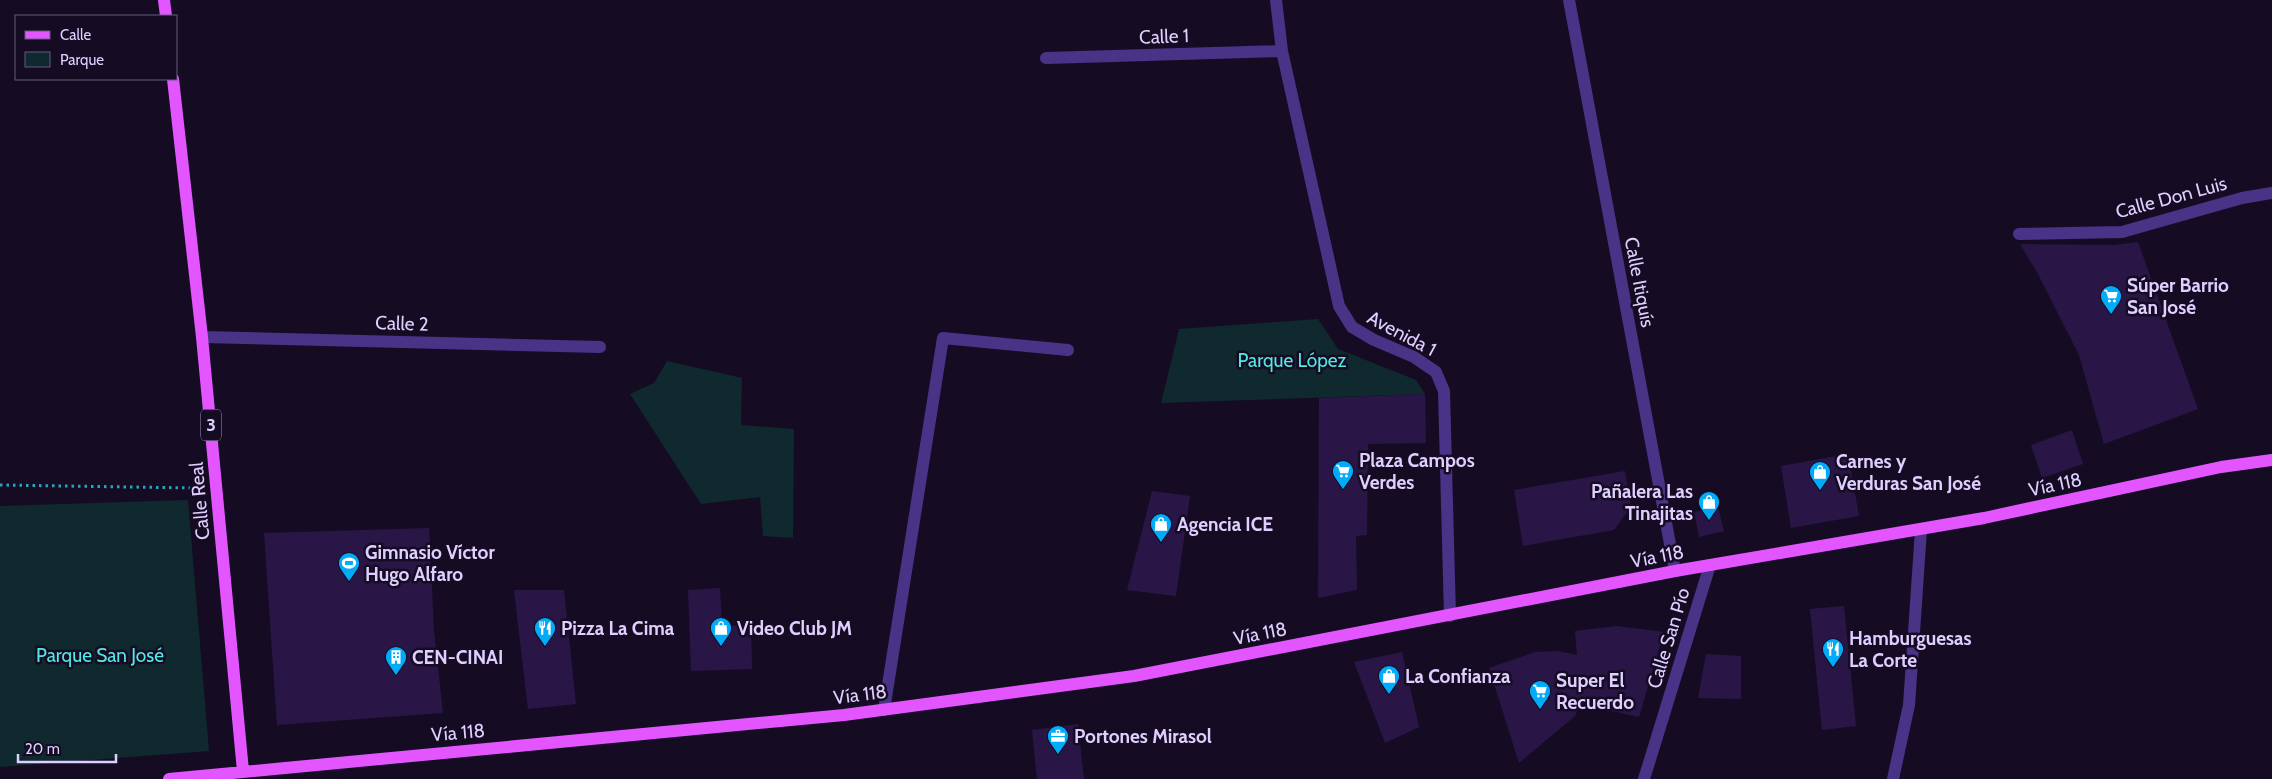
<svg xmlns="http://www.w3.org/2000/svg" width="2272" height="779" font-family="Cabin,sans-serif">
<rect width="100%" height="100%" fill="#150c24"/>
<path fill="#0f292e" d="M 1318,319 L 1338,349 L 1416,380 L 1425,394 L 1161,403 L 1179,329 Z
M 667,361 L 742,378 L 741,425 L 794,429 L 793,538 L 763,536 L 760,497 L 701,504 L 630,394 L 654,383 Z
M 188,500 L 209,751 L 0,767 L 0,506 Z"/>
<path fill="#2a1646" d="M 2138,242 L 2198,409 L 2104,444 L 2079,355 L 2038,274 L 2020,244 L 2114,245 Z
M 1425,394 L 1426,443 L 1368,444 L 1367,535 L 1356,536 L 1357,590 L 1318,598 L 1319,398 Z
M 2072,430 L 2083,464 L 2042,478 L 2031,445 Z
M 1848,454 L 1859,516 L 1791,528 L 1781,466 Z
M 1625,471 L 1631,507 L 1614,530 L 1523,546 L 1514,490 Z
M 1152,491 L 1190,496 L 1176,596 L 1127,590 Z
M 1718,507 L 1724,531 L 1699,537 L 1694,512 Z
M 429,528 L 434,631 L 443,713 L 277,725 L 264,533 Z
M 720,588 L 722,626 L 751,625 L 752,669 L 691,671 L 688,590 Z
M 514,590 L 564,590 L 576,704 L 528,709 Z
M 1844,606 L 1856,726 L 1822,730 L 1810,609 Z
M 1617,626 L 1664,632 L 1639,717 L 1580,704 L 1575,716 L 1519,763 L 1489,668 L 1535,652 L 1557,651 L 1577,655 L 1575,631 Z
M 1402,652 L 1419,727 L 1385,743 L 1354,662 Z
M 1706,654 L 1741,656 L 1741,699 L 1698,698 Z
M 1078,724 L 1084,779 L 1037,779 L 1032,730 Z"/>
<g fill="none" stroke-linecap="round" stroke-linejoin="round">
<path stroke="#24a6be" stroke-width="3" stroke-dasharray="2.5 4" stroke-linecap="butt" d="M 0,485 L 194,488"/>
<path stroke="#483387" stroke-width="12" d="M 1276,0 L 1282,51 L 1339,306 L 1352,327 L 1374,340 L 1414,357 L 1436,372 L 1444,391 L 1450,616
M 1569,0 L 1675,571
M 1046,58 L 1282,51
M 2019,234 L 2122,232 L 2242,198 L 2272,193
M 202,337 L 600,347
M 884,710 L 943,338 L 1068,350
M 1644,779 L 1710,565
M 1893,779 L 1909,705 L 1921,530"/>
<path stroke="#e356ff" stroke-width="12" d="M 164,0 L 166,16
M 173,79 L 202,337 L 243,771
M 169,779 L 844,715 L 1134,676 L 1675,571 L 1984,518 L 2221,467 L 2272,460"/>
</g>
<defs>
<g id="supermarket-pin" transform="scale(1.125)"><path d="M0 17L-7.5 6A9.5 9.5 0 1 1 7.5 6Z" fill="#00acfa" stroke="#150c24"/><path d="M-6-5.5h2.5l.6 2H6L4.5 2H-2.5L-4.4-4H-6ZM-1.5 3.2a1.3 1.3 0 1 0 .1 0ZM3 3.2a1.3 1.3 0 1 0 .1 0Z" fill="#fff"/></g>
<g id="shop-pin" transform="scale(1.125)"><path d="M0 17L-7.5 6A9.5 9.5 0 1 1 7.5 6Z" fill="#00acfa" stroke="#150c24"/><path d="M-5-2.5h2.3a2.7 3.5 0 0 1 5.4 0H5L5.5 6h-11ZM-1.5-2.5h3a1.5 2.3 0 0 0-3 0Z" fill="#fff"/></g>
<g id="stadium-pin" transform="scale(1.125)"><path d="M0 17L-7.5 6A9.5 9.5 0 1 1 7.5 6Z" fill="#00acfa" stroke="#150c24"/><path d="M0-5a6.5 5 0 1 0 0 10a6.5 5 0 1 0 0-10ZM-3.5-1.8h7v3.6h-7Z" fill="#fff"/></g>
<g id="restaurant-pin" transform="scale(1.125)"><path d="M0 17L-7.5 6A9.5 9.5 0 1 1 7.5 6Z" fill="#00acfa" stroke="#150c24"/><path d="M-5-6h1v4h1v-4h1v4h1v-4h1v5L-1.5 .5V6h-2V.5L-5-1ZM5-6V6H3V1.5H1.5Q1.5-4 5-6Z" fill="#fff"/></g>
<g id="building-pin" transform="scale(1.125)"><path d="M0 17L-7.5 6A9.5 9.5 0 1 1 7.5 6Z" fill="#00acfa" stroke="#150c24"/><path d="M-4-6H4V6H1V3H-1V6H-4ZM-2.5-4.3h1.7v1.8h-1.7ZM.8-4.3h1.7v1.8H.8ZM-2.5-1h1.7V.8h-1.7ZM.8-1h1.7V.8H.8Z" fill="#fff"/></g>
<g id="office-pin" transform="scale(1.125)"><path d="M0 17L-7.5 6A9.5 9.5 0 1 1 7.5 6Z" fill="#00acfa" stroke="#150c24"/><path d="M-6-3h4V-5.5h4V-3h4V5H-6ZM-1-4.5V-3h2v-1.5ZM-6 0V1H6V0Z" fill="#fff"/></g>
</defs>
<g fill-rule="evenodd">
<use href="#supermarket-pin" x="2111" y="296"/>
<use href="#supermarket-pin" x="1343" y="471"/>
<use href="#shop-pin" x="1820" y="472"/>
<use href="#shop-pin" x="1709" y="502"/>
<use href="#shop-pin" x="1161" y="524"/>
<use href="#stadium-pin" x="349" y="563"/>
<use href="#restaurant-pin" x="545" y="628"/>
<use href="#shop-pin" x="721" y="628"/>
<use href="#restaurant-pin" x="1833" y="649"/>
<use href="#building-pin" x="396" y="657"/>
<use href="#shop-pin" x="1389" y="676"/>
<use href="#supermarket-pin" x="1540" y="691"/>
<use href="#office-pin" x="1058" y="736"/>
</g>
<g text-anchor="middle" stroke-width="5" stroke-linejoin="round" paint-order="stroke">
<rect fill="#150c24" stroke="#a294bd" stroke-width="1" x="201" y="409.5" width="20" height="31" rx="4"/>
<g font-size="18" font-weight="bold" fill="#decfff">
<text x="211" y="431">3</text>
</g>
<g font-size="19" fill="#decfff" stroke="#150c24">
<text transform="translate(1164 36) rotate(-2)" y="7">Calle 1</text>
<text transform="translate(2171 197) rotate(-15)" y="7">Calle Don Luis</text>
<text transform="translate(1640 282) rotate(79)" y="7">Calle Itiquís</text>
<text transform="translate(402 323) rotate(2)" y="7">Calle 2</text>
<text transform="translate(1402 333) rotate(28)" y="7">Avenida 1</text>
<text transform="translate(2055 484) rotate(-12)" y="7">Vía 118</text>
<text transform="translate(199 501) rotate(-95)" y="7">Calle Real</text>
<text transform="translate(1657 556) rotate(-11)" y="7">Vía 118</text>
<text transform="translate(1260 633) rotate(-11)" y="7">Vía 118</text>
<text transform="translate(1668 638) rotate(-73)" y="7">Calle San Pío</text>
<text transform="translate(860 694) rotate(-7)" y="7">Vía 118</text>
<text transform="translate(458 732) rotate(-5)" y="7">Vía 118</text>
</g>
<g font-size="19" font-weight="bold" fill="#decfff" stroke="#150c24" text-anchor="start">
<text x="2127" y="292">Súper Barrio<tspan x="2127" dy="22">San José</tspan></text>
<text x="1359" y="467">Plaza Campos<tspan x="1359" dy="22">Verdes</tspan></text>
<text x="1836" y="468">Carnes y<tspan x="1836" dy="22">Verduras San José</tspan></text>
<text x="1693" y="498" text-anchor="end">Pañalera Las<tspan x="1693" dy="22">Tinajitas</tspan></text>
<text x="1177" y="531">Agencia ICE</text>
<text x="365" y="559">Gimnasio Víctor<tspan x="365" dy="22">Hugo Alfaro</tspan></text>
<text x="561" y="635">Pizza La Cima</text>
<text x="737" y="635">Video Club JM</text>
<text x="1849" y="645">Hamburguesas<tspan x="1849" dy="22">La Corte</tspan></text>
<text x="412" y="664">CEN-CINAI</text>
<text x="1405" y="683">La Confianza</text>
<text x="1556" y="687">Super El<tspan x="1556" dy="22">Recuerdo</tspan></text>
<text x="1074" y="743">Portones Mirasol</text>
</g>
<g font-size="19" fill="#51e9e3" stroke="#150c24">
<text x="1292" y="367">Parque López</text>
<text x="100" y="662">Parque San José</text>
</g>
</g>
<rect x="15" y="15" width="162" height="65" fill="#150c24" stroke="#655a7c"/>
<rect x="25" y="31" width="25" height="8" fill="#e356ff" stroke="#655a7c"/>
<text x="60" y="40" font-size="15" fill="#decfff">Calle</text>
<rect x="25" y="52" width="25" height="15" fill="#0f292e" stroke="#655a7c"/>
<text x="60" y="65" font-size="15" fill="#decfff">Parque</text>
<path d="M18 754v8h98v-8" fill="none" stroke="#decfff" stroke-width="2.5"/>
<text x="25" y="754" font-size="15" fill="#decfff" stroke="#150c24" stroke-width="4" paint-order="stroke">20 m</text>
</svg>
